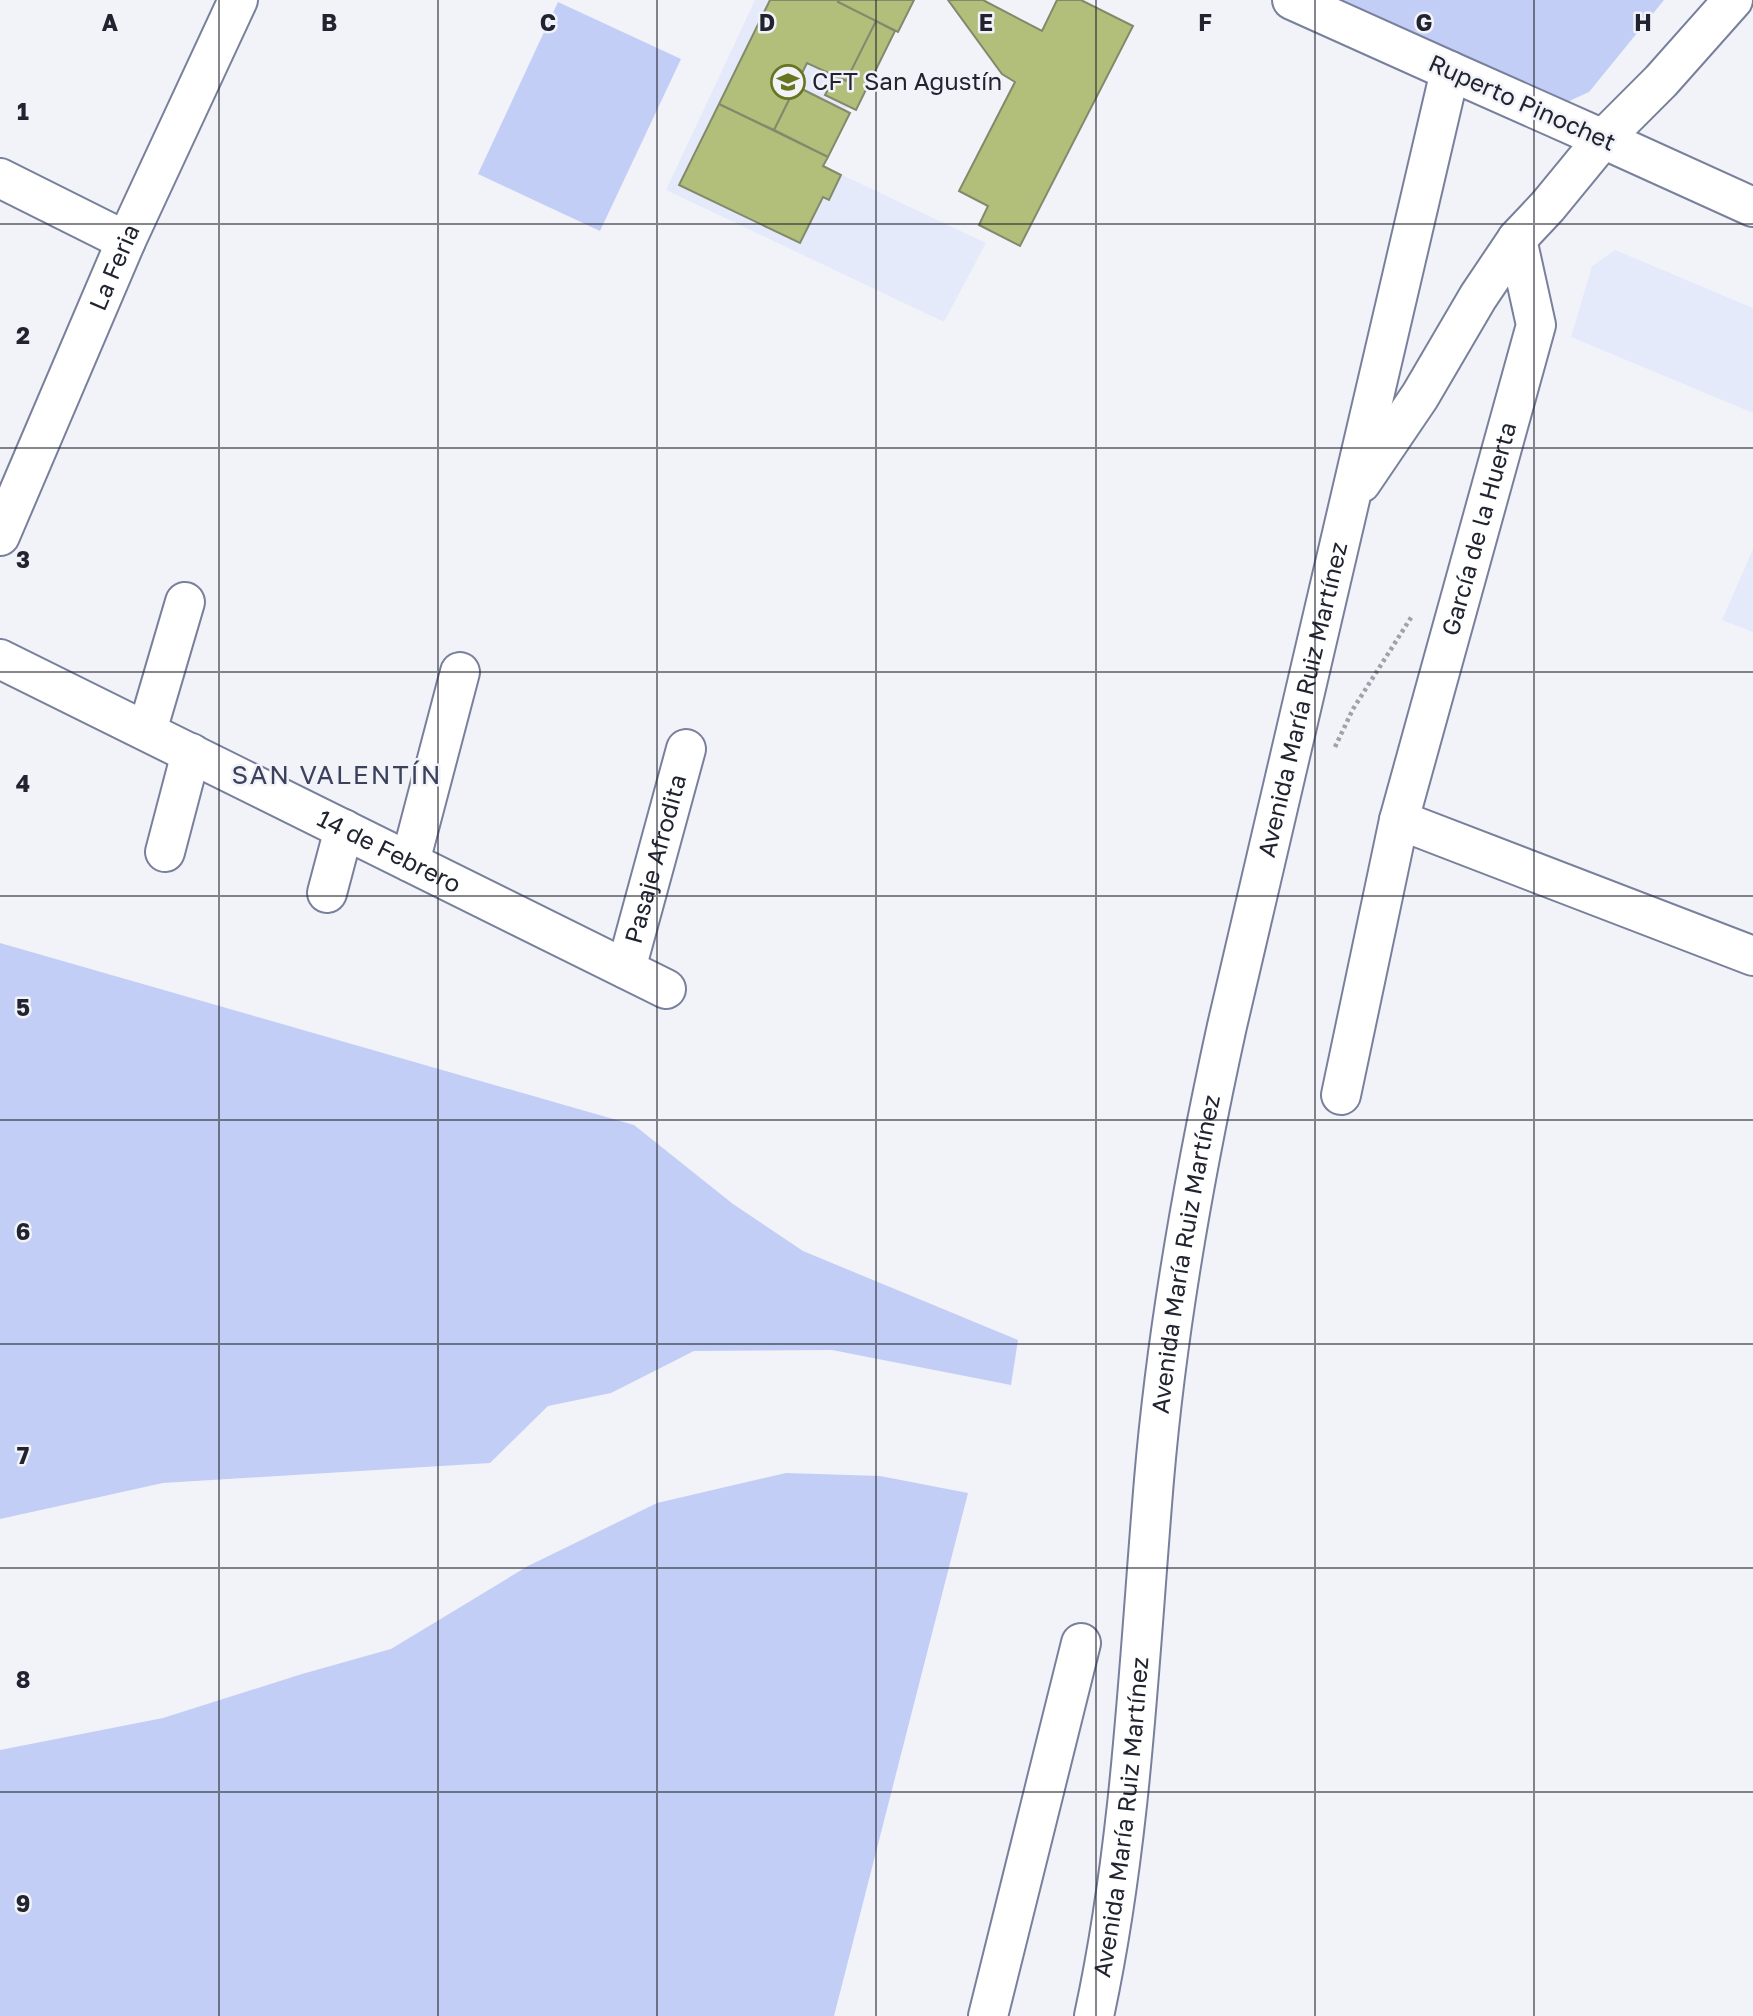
<svg xmlns="http://www.w3.org/2000/svg" width="1753" height="2016" font-family="'Golos Text',sans-serif">
<rect width="100%" height="100%" fill="#f1f3f9"/>
<path fill="#e5eafa" d="M 755,0 L 901,0 L 819,164 L 986,243 L 944,322 L 666,190 Z
M 1615,250 L 1753,308 L 1753,413 L 1571,337 L 1592,266 Z
M 1753,549 L 1753,632 L 1722,620 Z"/>
<path fill="#c3cef7" d="M 1342,0 L 1664,0 L 1589,92 L 1554,108 L 1335,15 Z
M 558,2 L 681,59 L 600,231 L 478,174 Z
M 0,943 L 634,1125 L 733,1204 L 803,1251 L 1018,1340 L 1011,1385 L 832,1350 L 694,1351 L 611,1393 L 548,1406 L 490,1463 L 163,1483 L 0,1519 Z
M 786,1473 L 880,1476 L 968,1493 L 834,2016 L 0,2016 L 0,1750 L 163,1718 L 302,1674 L 391,1649 L 528,1566 L 657,1503 Z"/>
<path fill="#b1bf7b" stroke="#83896b" stroke-width="2" d="M 770,0 L 839,0 L 838,2 L 876,21 L 846,81 L 807,63 L 774,130 L 719,104 Z
M 839,0 L 914,0 L 898,32 L 838,2 Z
M 948,0 L 983,0 L 1042,31 L 1057,0 L 1081,0 L 1133,26 L 1020,246 L 979,225 L 988,206 L 959,191 L 1015,82 L 1002,74 Z
M 876,21 L 895,31 L 856,110 L 825,95 L 835,76 L 846,81 Z
M 796,86 L 850,113 L 828,157 L 774,130 Z
M 719,104 L 828,157 L 823,166 L 841,175 L 829,200 L 823,197 L 800,243 L 679,185 Z"/>
<g fill="none" stroke-linecap="round" stroke-linejoin="round">
<g stroke="#78809c" stroke-width="42">
<g id="street">
<path d="M 1603,139 L 1753,207"/>
<path d="M 0,178 L 126,241"/>
<path id="s1" d="M 0,536 L 126,241 L 238,0"/>
<path id="s2" d="M 0,659 L 666,989"/>
<path d="M 147,731 L 185,602"/>
<path d="M 1399,820 L 1753,956"/>
<path d="M 165,852 L 191,753"/>
<path d="M 410,862 L 460,672"/>
<path d="M 327,893 L 344,829"/>
<path id="s3" d="M 626,969 L 686,749"/>
<path id="s4" d="M 1341,1095 L 1399,820 L 1536,325 L 1517,239"/>
<path d="M 988,2016 L 1081,1643"/>
</g>
</g>
<g stroke="#78809c" stroke-width="42">
<path id="secondary" d="M 1292,0 L 1450,71"/>
</g>
<g stroke="#78809c" stroke-width="42">
<g id="primary">
<path d="M 1361,483 L 1420,396 L 1478,297 L 1517,239 L 1548,206 L 1603,139 L 1661,81 L 1733,0"/>
<path id="s5" d="M 1094,2016 C 1132,1840 1139,1659 1154,1480 C 1167,1327 1194,1176 1227,1026 L 1450,71 L 1603,139"/>
</g>
</g>
<path stroke="#a0a2ab" stroke-width="4.5" stroke-dasharray="3.5 3.5" stroke-linecap="butt" d="M 1335,747 L 1353,709 L 1412,616"/>
<use href="#street" stroke="#fff" stroke-width="38"/>
<use href="#secondary" stroke="#fff" stroke-width="38"/>
<use href="#primary" stroke="#fff" stroke-width="38"/>
</g>
<path fill="none" stroke="#212430" stroke-width="2" stroke-opacity="0.55" d="M 219,0 L 219,2016M 438,0 L 438,2016M 657,0 L 657,2016M 876,0 L 876,2016M 1096,0 L 1096,2016M 1315,0 L 1315,2016M 1534,0 L 1534,2016M 0,224 L 1753,224M 0,448 L 1753,448M 0,672 L 1753,672M 0,896 L 1753,896M 0,1120 L 1753,1120M 0,1344 L 1753,1344M 0,1568 L 1753,1568M 0,1792 L 1753,1792"/>
<defs>
<g id="university-ring" transform="scale(1.75)"><circle r="9.5" fill="#f1f3f9" stroke="#687420" stroke-width="1.5"/><path d="M0-5L7-2L0 1L-7-2ZM-4 1L0 2.5L4 1V4Q0 6-4 4Z" fill="#687420"/></g>
</defs>
<g fill-rule="evenodd">
<use href="#university-ring" x="788" y="82"/>
</g>
<g text-anchor="middle" stroke-width="5" stroke-linejoin="round" paint-order="stroke">
<g font-size="24" fill="#212430" stroke="#f1f3f9" text-anchor="start">
<text x="812" y="90">CFT San Agustín</text>
</g>
<g font-size="24" fill="#212430" stroke="#f1f3f9">
<text transform="translate(1522 103) rotate(24)" y="8">Ruperto Pinochet</text>
<text dy="8" stroke="none"><textPath href="#s1" startOffset="292">La Feria</textPath></text>
<text dy="8" stroke="none"><textPath href="#s4" startOffset="583">García de la Huerta</textPath></text>
<text dy="8" stroke="none"><textPath href="#s5" startOffset="1335">Avenida María Ruiz Martínez</textPath></text>
<text dy="8" stroke="none"><textPath href="#s2" startOffset="434">14 de Febrero</textPath></text>
<text dy="8" stroke="none"><textPath href="#s3" startOffset="114">Pasaje Afrodita</textPath></text>
<text dy="8" stroke="none"><textPath href="#s5" startOffset="768">Avenida María Ruiz Martínez</textPath></text>
<text dy="8" stroke="none"><textPath href="#s5" startOffset="201">Avenida María Ruiz Martínez</textPath></text>
</g>
<g font-size="26" letter-spacing="2" fill="#3b415b" stroke="#f1f3f9">
<text x="337" y="784">SAN VALENTÍN</text>
</g>
</g>
<g font-size="23" text-anchor="middle" font-weight="bold" fill="#212430" stroke="#f1f3f9" stroke-width="5" stroke-linejoin="round" paint-order="stroke">
<text x="110" y="31">A</text>
<text x="329" y="31">B</text>
<text x="548" y="31">C</text>
<text x="767" y="31">D</text>
<text x="986" y="31">E</text>
<text x="1205" y="31">F</text>
<text x="1424" y="31">G</text>
<text x="1643" y="31">H</text>
<text x="23" y="120">1</text>
<text x="23" y="344">2</text>
<text x="23" y="568">3</text>
<text x="23" y="792">4</text>
<text x="23" y="1016">5</text>
<text x="23" y="1240">6</text>
<text x="23" y="1464">7</text>
<text x="23" y="1688">8</text>
<text x="23" y="1912">9</text>
</g>
</svg>
